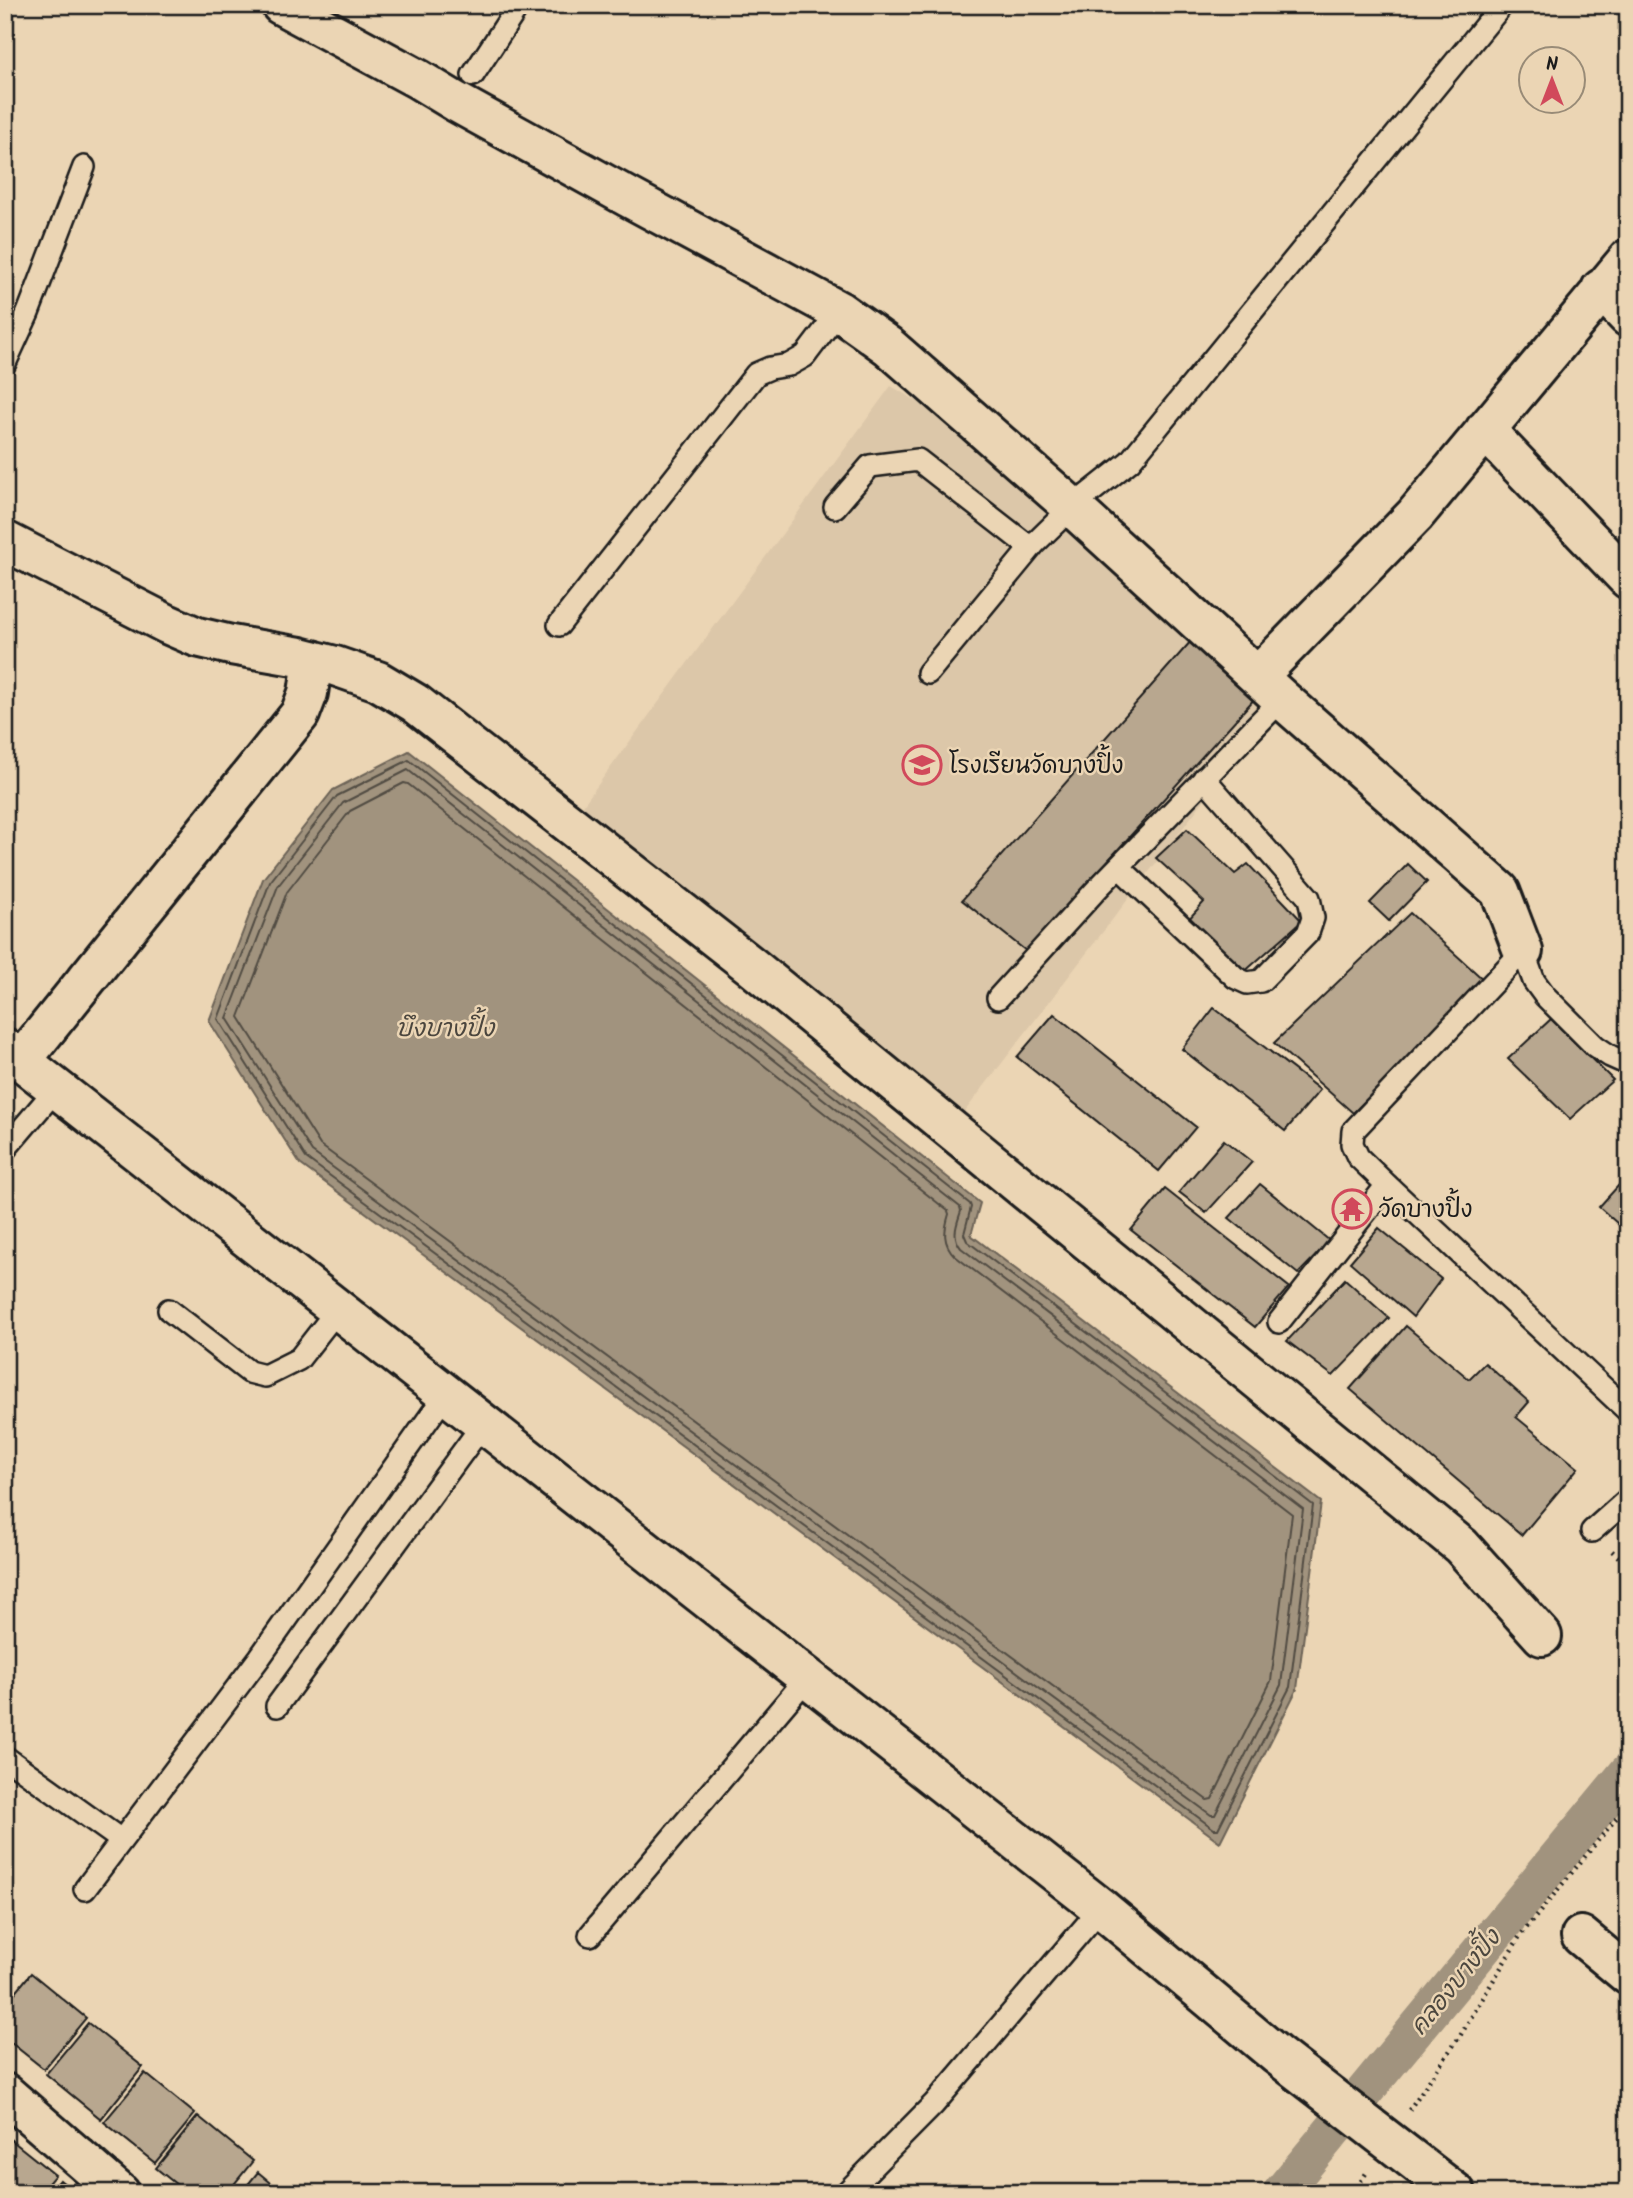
<svg xmlns="http://www.w3.org/2000/svg" width="1633" height="2198" font-family="Kalam,'Playpen Sans Thai',sans-serif">
<rect width="100%" height="100%" fill="#ebd5b4"/>
<filter id="ink" filterUnits="userSpaceOnUse"><feTurbulence type="fractalNoise" baseFrequency=".0143" numOctaves="2"/><feDisplacementMap in="SourceGraphic" scale="14" xChannelSelector="R" yChannelSelector="G"/><feConvolveMatrix kernelMatrix="1 2 1 2 8 2 1 2 1" color-interpolation-filters="sRGB"/></filter>
<g filter="url(#ink)">
<path fill="#dcc7a9" d="M 891,386 L 1019,461 L 1282,699 L 962,1115 L 564,831 Z"/>
<path fill="#a1937e" stroke="#6c6357" stroke-width="2" d="M 409,751 L 980,1203 L 971,1235 L 1321,1502 L 1297,1689 L 1220,1842 L 300,1164 L 209,1021 L 263,879 L 333,790 Z"/>
<g fill="none" stroke-linecap="round" stroke-linejoin="round">
<path stroke="#514c43" stroke-width="2" d="M 409,760 L 970,1204 L 971,1207 L 964,1234 L 967,1241 L 1313,1505 L 1290,1687 L 1218,1829 L 1214,1829 L 306,1158 L 218,1019 L 270,882 L 337,796 Z
M 408,770 L 960,1207 L 961,1211 C 957,1224 951,1236 961,1248 L 1303,1509 L 1281,1685 L 1215,1815 L 1211,1815 L 312,1152 L 227,1018 L 278,886 L 343,803 Z
M 404,783 L 408,784 L 948,1211 L 949,1214 C 944,1231 942,1243 955,1256 L 1292,1514 L 1271,1681 L 1212,1799 L 1207,1800 L 320,1145 L 239,1017 L 287,892 L 350,811 Z"/>
<path stroke="#a1937e" stroke-width="38" d="M 1281,2193 L 1628,1772"/>
</g>
<path fill="#b8a78f" stroke="#1c1c1c" stroke-width="2" d="M 1192,640 L 1257,696 L 1026,951 L 962,900 Z
M 1187,829 L 1235,874 L 1248,864 L 1302,921 L 1242,974 L 1187,921 L 1204,902 L 1156,858 Z
M 1408,864 L 1427,882 L 1389,921 L 1370,903 Z
M 1410,913 L 1485,981 L 1353,1113 L 1274,1043 Z
M 1214,1008 L 1320,1090 L 1285,1131 L 1182,1049 Z
M 1054,1014 L 1196,1127 L 1159,1171 L 1017,1057 Z
M 1551,1019 L 1613,1080 L 1570,1119 L 1508,1059 Z
M 1224,1140 L 1252,1162 L 1206,1213 L 1179,1192 Z
M 1628,1175 L 1628,1233 L 1599,1207 Z
M 1260,1184 L 1330,1241 L 1298,1274 L 1229,1218 Z
M 1165,1189 L 1289,1287 L 1255,1327 L 1131,1230 Z
M 1379,1228 L 1441,1279 L 1413,1317 L 1350,1262 Z
M 1345,1279 L 1389,1318 L 1333,1376 L 1287,1341 Z
M 1406,1326 L 1469,1379 L 1485,1363 L 1529,1402 L 1516,1417 L 1578,1468 L 1522,1535 L 1350,1389 Z
M 31,1973 L 86,2018 L 44,2069 L 5,2038 L 5,2005 Z
M 88,2023 L 143,2067 L 101,2119 L 46,2074 Z
M 145,2073 L 195,2114 L 155,2163 L 104,2122 Z
M 198,2116 L 253,2161 L 227,2193 L 187,2193 L 156,2168 Z
M 5,2135 L 55,2175 L 40,2193 L 5,2193 Z
M 258,2172 L 283,2193 L 241,2193 Z
M 60,2180 L 76,2193 L 49,2193 Z"/>
<g fill="none" stroke-linecap="round" stroke-linejoin="round">
<g stroke="#1c1c1c" stroke-width="26">
<path id="lane" d="M 473,75 L 519,5
M 5,363 L 28,313 L 84,167
M 835,507 L 870,466 L 918,460 L 1023,542 L 1034,544 L 1072,507 L 1130,461 L 1502,5
M 559,625 L 756,374 L 770,368 L 789,365 L 805,356 L 839,311
M 928,673 L 1034,544
M 1119,867 L 1236,978 L 1247,983 L 1261,981 L 1308,933 L 1313,918 L 1309,898 L 1204,778
M 1523,951 L 1353,1131 L 1352,1144 L 1358,1157 L 1387,1185 L 1628,1411
M 1523,951 L 1534,981 L 1545,996 L 1595,1046 L 1610,1056 L 1628,1064
M 998,998 L 1097,889 L 1282,699
M 5,1149 L 57,1088
M 169,1310 L 249,1372 L 265,1376 L 299,1359 L 338,1309
M 1279,1322 L 1387,1185
M 1592,1531 L 1628,1499
M 277,1706 L 484,1423
M 5,1757 L 121,1840
M 85,1889 L 260,1657 L 446,1394
M 590,1935 L 807,1678
M 846,2193 L 934,2104 L 1101,1908"/>
</g>
<g stroke="#1c1c1c" stroke-width="44">
<path id="street" d="M 281,5 L 418,79 L 456,102 L 628,197 L 839,311 L 888,346 L 1072,507 L 1282,699 L 1500,891 L 1523,951
M 1601,289 L 1628,317
M 1485,430 L 1628,579
M 5,541 L 167,624 L 197,637 L 231,645 L 300,657 L 335,666 L 378,681 L 415,703 L 750,965 L 1461,1546 L 1542,1636
M 1258,676 L 1415,515 L 1628,259
M 5,1048 L 1101,1908 L 1277,2055 L 1456,2193
M 21,1061 L 300,714 L 308,693 L 313,660
M 1581,1936 L 1628,1975
M 5,2093 L 120,2193"/>
</g>
<path stroke="#1c1c1c" stroke-width="4.5" stroke-dasharray="2 5" stroke-linecap="butt" d="M 1612,1551 L 1628,1566
M 1409,2110 L 1460,2036 L 1520,1936 L 1628,1804
M 1353,2193 L 1367,2172"/>
<use href="#lane" stroke="#ebd5b4" stroke-width="21"/>
<use href="#street" stroke="#ebd5b4" stroke-width="38"/>
</g>
</g>
<defs>
<g id="school-ring" transform="scale(2.0125)"><circle r="9.5" fill="#ebd5b4" stroke="#d1495b" stroke-width="1.5"/><path d="M0-5L7-2L0 1L-7-2ZM-4 1L0 2.5L4 1V4Q0 6-4 4Z" fill="#d1495b"/></g>
<g id="temple-ring" transform="scale(2.0125)"><circle r="9.5" fill="#ebd5b4" stroke="#d1495b" stroke-width="1.5"/><path d="M0-6L5-2H3V0L6.5 2.5H4V6H1.5V3h-3V6H-4V2.5H-6.5L-3 0V-2H-5Z" fill="#d1495b"/></g>
</defs>
<g fill-rule="evenodd">
<use href="#school-ring" x="922" y="765"/>
<use href="#temple-ring" x="1352" y="1209"/>
</g>
<g text-anchor="middle" stroke-width="5" stroke-linejoin="round" paint-order="stroke">
<g font-size="23" fill="#1c1c1c" stroke="#ebd5b4" text-anchor="start">
<text x="949" y="773">โรงเรียนวัดบางปิ้ง</text>
<text x="1379" y="1217">วัดบางปิ้ง</text>
</g>
<g font-size="24" font-style="italic" fill="#4b463e" stroke="#ebd5b4">
<text x="445" y="1036">บึงบางปิ้ง</text>
<text transform="translate(1455 1982) rotate(-51)" y="8">คลองบางปิ้ง</text>
</g>
</g>
<rect width="1633" height="2198" fill="none" stroke="#ebd5b4" stroke-width="28"/>
<rect x="14" y="14" width="1605" height="2170" fill="none" stroke="#1c1c1c" stroke-width="2.5" filter="url(#ink)"/>
<g transform="translate(1552 80)"><circle r="33" fill="#ebd5b4" stroke="#988b77" stroke-width="2"/>
<path d="M0-5L12 26L0 18L-12 26Z" fill="#d1495b"/>
<text y="-10" font-size="19" font-weight="bold" text-anchor="middle" fill="#1c1c1c">N</text>
</g>
</svg>
